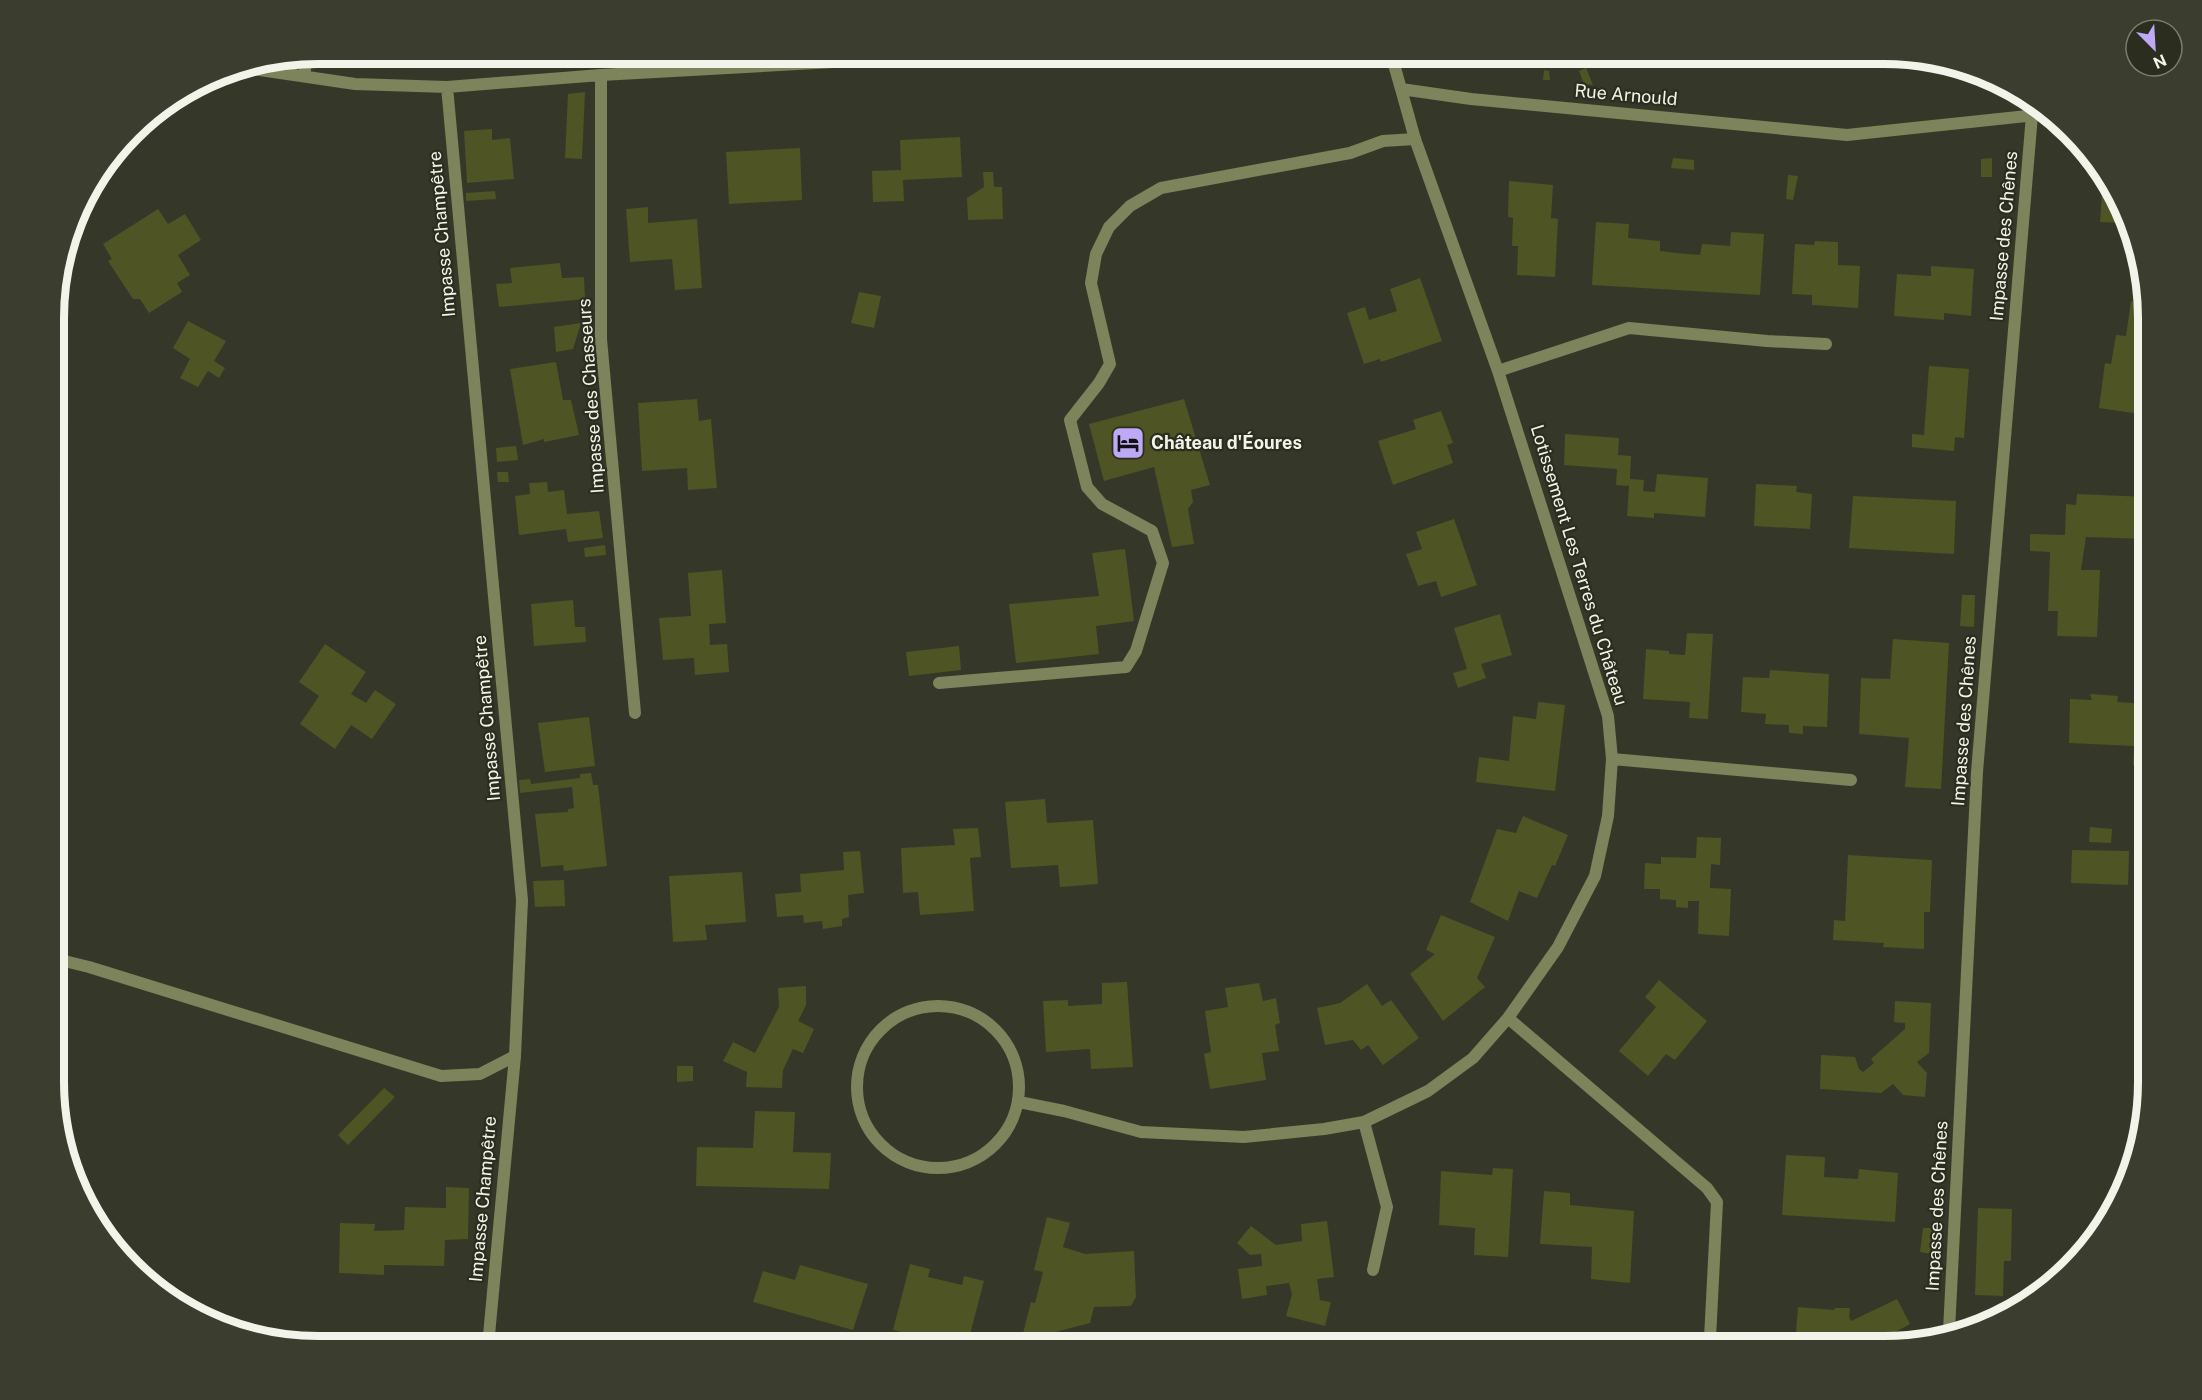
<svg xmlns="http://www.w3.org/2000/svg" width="2202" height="1400" font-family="'Public Sans',sans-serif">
<rect width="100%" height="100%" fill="#353828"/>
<path fill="#4e5424" d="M 528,54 L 546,54 L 546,57 L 528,57 Z
M 1586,68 L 1593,85 L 1584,84 L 1579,71 Z
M 1544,70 L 1549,71 L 1550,80 L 1543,80 Z
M 585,92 L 582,159 L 565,158 L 568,94 Z
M 492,129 L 492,140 L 510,138 L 514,179 L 467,183 L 464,131 Z
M 960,137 L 962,177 L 903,180 L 904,201 L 873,202 L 872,171 L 901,170 L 900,140 Z
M 800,148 L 802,200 L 729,204 L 726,152 Z
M 1673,158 L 1694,160 L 1694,170 L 1671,168 Z
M 1992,158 L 1992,177 L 1981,177 L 1981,159 Z
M 983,172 L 993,172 L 994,187 L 1002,187 L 1003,219 L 968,220 L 967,198 L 984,187 Z
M 1788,175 L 1798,176 L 1793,200 L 1786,199 Z
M 2103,179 L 2113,187 L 2124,223 L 2100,222 Z
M 1509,181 L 1553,185 L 1551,218 L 1558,219 L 1555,277 L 1517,275 L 1518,246 L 1512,246 L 1513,218 L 1508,217 Z
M 495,191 L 496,199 L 466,201 L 466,193 Z
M 648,207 L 648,223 L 697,219 L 702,288 L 675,290 L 672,259 L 630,262 L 626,209 Z
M 158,209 L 168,224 L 185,214 L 201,240 L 178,255 L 190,275 L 177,283 L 182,292 L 149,313 L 140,299 L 133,299 L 108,261 L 112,259 L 103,244 Z
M 1596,222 L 1629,224 L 1628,238 L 1660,241 L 1660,251 L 1676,253 L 1700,255 L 1702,244 L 1730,246 L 1731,232 L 1764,234 L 1760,295 L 1592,285 Z
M 1815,241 L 1838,242 L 1838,265 L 1860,266 L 1858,308 L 1812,305 L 1812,295 L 1792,294 L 1795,244 L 1814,245 Z
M 560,263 L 562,278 L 584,277 L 585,299 L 499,307 L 496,284 L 512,283 L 510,268 Z
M 1931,266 L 1974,269 L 1971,316 L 1944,313 L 1944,320 L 1894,316 L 1897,274 L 1931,276 Z
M 2140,276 L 2147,302 L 2147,415 L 2099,408 L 2105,363 L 2111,364 L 2116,335 L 2126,336 L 2131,301 L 2138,302 Z
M 1420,278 L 1442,341 L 1381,362 L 1380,359 L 1364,364 L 1347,313 L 1365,307 L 1369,320 L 1397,311 L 1390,289 Z
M 859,292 L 881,296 L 874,328 L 851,323 Z
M 188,321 L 226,341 L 214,361 L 225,368 L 219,378 L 208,371 L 198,387 L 180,378 L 190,359 L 173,348 Z
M 581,323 L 573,349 L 556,352 L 554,327 Z
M 556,362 L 563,400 L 571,400 L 579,435 L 544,442 L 544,439 L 523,445 L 510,369 Z
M 1929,366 L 1969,369 L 1964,438 L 1955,437 L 1954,451 L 1912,447 L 1912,434 L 1924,435 Z
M 697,399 L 699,421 L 711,419 L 717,488 L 688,490 L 687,468 L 642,471 L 638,403 Z
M 1184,399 L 1210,485 L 1191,490 L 1193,502 L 1188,509 L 1194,544 L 1172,547 L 1154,467 L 1104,481 L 1089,424 Z
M 1441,411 L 1453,443 L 1447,445 L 1453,463 L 1393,485 L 1378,441 L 1416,429 L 1413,420 Z
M 1565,434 L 1619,438 L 1618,455 L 1631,456 L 1630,479 L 1644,480 L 1643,491 L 1655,492 L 1657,474 L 1708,478 L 1705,517 L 1654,513 L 1654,518 L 1627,516 L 1629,486 L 1616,485 L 1617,469 L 1564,465 Z
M 516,446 L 518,460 L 497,462 L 496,448 Z
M 497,472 L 508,472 L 509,482 L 498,482 Z
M 547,482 L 548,492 L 564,490 L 567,514 L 599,511 L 603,538 L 568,542 L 566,529 L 519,535 L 515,496 L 530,494 L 529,483 Z
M 1756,484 L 1797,486 L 1796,492 L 1812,494 L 1810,529 L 1754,526 Z
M 2077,494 L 2147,497 L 2147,539 L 2086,537 L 2081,570 L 2100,570 L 2097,637 L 2057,636 L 2058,611 L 2048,611 L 2050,552 L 2030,551 L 2030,534 L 2065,535 L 2066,504 L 2076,505 Z
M 1853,496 L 1956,501 L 1954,554 L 1849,548 Z
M 1454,519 L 1477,585 L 1441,597 L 1436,581 L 1418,586 L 1406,554 L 1422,549 L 1416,532 Z
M 605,545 L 606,555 L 585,557 L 584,548 Z
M 1125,549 L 1134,621 L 1096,626 L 1099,654 L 1016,663 L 1009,604 L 1099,596 L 1092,553 Z
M 722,570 L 726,623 L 709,624 L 710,645 L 727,644 L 729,672 L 695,675 L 694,658 L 663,660 L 659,618 L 691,616 L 688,573 Z
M 1962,595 L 1975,595 L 1974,627 L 1960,626 Z
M 573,600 L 575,627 L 585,627 L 586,642 L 534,646 L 531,604 Z
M 1500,614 L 1512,655 L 1481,664 L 1486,678 L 1458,688 L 1453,673 L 1467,669 L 1454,628 Z
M 1687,633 L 1713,634 L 1708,719 L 1689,718 L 1690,702 L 1643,699 L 1646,649 L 1669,651 L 1669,654 L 1685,655 Z
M 1893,639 L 1949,643 L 1941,789 L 1905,787 L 1909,738 L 1859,734 L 1861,678 L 1890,679 Z
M 325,644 L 366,672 L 351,694 L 366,703 L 375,690 L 396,704 L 372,739 L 351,725 L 335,749 L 300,724 L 319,696 L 299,682 Z
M 959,646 L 961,670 L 909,676 L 906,652 Z
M 1770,670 L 1829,674 L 1827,727 L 1803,726 L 1803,734 L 1789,733 L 1789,725 L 1765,724 L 1766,714 L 1741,712 L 1743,677 L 1769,678 Z
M 2090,694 L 2118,696 L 2117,702 L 2147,704 L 2147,767 L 2133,765 L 2134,746 L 2069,743 L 2070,699 L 2092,700 Z
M 1538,702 L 1565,705 L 1555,791 L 1476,782 L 1479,757 L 1509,761 L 1513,716 L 1536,719 Z
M 589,717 L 595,766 L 545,772 L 538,723 Z
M 591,773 L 593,785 L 598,785 L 607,866 L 564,871 L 563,865 L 541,867 L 535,814 L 568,812 L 568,809 L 574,808 L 572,787 L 520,793 L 519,780 L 530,779 L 531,784 L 580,778 L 580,774 Z
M 1045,799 L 1047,823 L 1093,820 L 1098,884 L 1060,887 L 1058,865 L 1011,868 L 1005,802 Z
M 1523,816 L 1568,835 L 1555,866 L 1552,865 L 1537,898 L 1519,891 L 1508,921 L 1470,902 L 1497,829 L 1516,833 Z
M 2090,827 L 2112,829 L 2111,843 L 2089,842 Z
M 978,828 L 981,857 L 970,858 L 974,911 L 920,915 L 918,892 L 903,893 L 901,848 L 955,845 L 953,829 Z
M 1697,837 L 1721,838 L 1720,865 L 1711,864 L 1710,888 L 1731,889 L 1729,936 L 1698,934 L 1699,901 L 1688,901 L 1688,908 L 1676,907 L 1676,900 L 1660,899 L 1660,889 L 1644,889 L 1645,863 L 1661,864 L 1661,857 L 1696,858 Z
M 2072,850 L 2129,851 L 2128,885 L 2071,883 Z
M 860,851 L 864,893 L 848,895 L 849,917 L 842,919 L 842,926 L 823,929 L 822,921 L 804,923 L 803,915 L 777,917 L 775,894 L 801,892 L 800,874 L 844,870 L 843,852 Z
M 1848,855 L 1932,860 L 1930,912 L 1924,912 L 1924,949 L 1883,947 L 1884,943 L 1833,940 L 1834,920 L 1845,921 Z
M 742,872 L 746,922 L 705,925 L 707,940 L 673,942 L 669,876 Z
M 564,880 L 565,906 L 535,907 L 533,881 Z
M 2146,908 L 2147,908 L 2147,989 L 2142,989 Z
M 1441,915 L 1495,937 L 1477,978 L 1485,987 L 1443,1021 L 1410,974 L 1435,954 L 1426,950 Z
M 1659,980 L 1707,1021 L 1675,1060 L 1666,1054 L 1648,1076 L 1619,1051 L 1656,1007 L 1645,997 Z
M 1127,982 L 1133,1067 L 1091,1069 L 1090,1049 L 1046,1052 L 1043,1001 L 1068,1000 L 1068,1006 L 1102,1004 L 1102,983 Z
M 1259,983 L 1263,1001 L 1276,998 L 1280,1023 L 1275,1025 L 1279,1051 L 1262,1053 L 1266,1080 L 1210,1089 L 1204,1054 L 1211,1052 L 1205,1011 L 1228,1007 L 1225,988 Z
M 1367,984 L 1382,1006 L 1391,1000 L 1419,1038 L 1383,1065 L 1368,1045 L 1361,1050 L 1353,1040 L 1325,1045 L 1317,1008 L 1340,1003 Z
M 806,986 L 806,1005 L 798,1021 L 814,1029 L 803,1053 L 793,1049 L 783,1070 L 782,1088 L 746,1087 L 747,1072 L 723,1061 L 733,1042 L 755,1053 L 779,1007 L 778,988 Z
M 1895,1001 L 1931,1003 L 1929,1053 L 1917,1062 L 1927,1073 L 1925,1097 L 1903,1095 L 1893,1084 L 1881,1093 L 1820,1089 L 1821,1055 L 1855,1057 L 1859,1069 L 1863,1072 L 1874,1063 L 1871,1059 L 1905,1029 L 1905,1023 L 1894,1022 Z
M 677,1066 L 693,1066 L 693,1081 L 677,1082 Z
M 384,1088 L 395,1097 L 348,1145 L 338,1135 Z
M 755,1111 L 795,1112 L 793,1152 L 831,1153 L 829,1189 L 696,1186 L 697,1147 L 753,1148 Z
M 1786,1155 L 1825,1157 L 1824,1177 L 1858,1179 L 1859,1169 L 1898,1173 L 1895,1222 L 1782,1215 Z
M 1493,1168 L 1513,1169 L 1508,1257 L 1474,1255 L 1475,1228 L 1439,1225 L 1441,1171 L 1492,1175 Z
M 446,1187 L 469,1188 L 468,1239 L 445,1240 L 444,1266 L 384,1265 L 384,1275 L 339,1273 L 340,1223 L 375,1224 L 374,1231 L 404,1230 L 405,1207 L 446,1208 Z
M 1544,1191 L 1570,1193 L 1570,1205 L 1634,1211 L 1630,1283 L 1591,1279 L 1592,1247 L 1540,1244 Z
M 1978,1208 L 2012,1209 L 2011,1261 L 2004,1261 L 2003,1296 L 1975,1295 Z
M 1047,1217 L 1070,1223 L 1063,1247 L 1085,1254 L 1134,1251 L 1136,1297 L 1131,1306 L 1094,1307 L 1090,1323 L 1021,1341 L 1031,1302 L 1035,1303 L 1043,1272 L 1034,1270 Z
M 1327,1221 L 1334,1277 L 1317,1279 L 1320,1300 L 1331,1302 L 1325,1326 L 1286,1316 L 1292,1294 L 1289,1283 L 1266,1286 L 1267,1295 L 1242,1299 L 1238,1269 L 1262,1266 L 1261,1254 L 1250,1255 L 1237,1243 L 1251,1226 L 1276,1245 L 1302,1241 L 1301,1224 Z
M 1923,1228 L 1934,1228 L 1931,1254 L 1920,1252 Z
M 910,1264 L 930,1269 L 928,1277 L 962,1285 L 964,1276 L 984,1281 L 967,1346 L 930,1346 L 932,1339 L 893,1330 Z
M 800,1265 L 868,1284 L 853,1330 L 753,1302 L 763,1271 L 795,1280 Z
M 1897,1299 L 1910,1324 L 1890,1335 L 1896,1345 L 1795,1345 L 1798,1307 L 1834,1310 L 1835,1308 L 1850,1308 L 1849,1317 L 1851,1321 Z
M 1358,1333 L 1388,1341 L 1387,1346 L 1354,1346 Z"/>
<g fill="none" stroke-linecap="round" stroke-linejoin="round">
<path stroke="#7d835a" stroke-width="12" d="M 939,683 L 1126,667 L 1136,651 L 1163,563 L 1152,531 L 1102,504 L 1087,487 L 1070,420 L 1099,383 L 1110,364 L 1091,283 L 1096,254 L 1109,227 L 1130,206 L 1161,188 L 1350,153 L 1383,141 L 1415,139
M 56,959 L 89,967 L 441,1076 L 480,1074 L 515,1056"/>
<path stroke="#7d835a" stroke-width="12" d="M 1226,54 L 1393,61 L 1401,89 L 1471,99 L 1847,135 L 2045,114
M 246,68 L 355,84 L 447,87 L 601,75 L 976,54
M 601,75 L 601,339 L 635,713
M 304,76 L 307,56
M 447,87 L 522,900 L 515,1056 L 488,1346
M 1498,371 L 1629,328 L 1767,341 L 1826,344
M 1612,759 L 1851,780
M857 1087a81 81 0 1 1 162 0a81 81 0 1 1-162 0Z
M 1508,1018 L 1707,1188 L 1717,1202 L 1710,1338
M 1019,1102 L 1064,1111 L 1141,1132 L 1244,1137 L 1324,1129 L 1364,1122 L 1428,1091 L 1473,1058 L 1508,1018 L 1558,947 L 1595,876 L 1608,816 L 1612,759 L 1608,716 L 1498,371 L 1415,139 L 1401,89
M 1364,1122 L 1387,1207 L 1373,1270
M 1949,1331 L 1977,772 L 2032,115"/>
</g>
<defs>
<g id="hotel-square" transform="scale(1.725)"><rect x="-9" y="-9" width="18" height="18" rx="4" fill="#bda9f5" stroke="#2b2d1e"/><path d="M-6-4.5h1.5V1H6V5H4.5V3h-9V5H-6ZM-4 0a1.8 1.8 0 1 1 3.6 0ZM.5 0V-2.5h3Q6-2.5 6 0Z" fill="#111"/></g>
</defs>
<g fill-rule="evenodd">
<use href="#hotel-square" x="1128" y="443"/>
</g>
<g text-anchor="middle" stroke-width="4.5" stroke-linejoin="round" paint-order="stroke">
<g font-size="18" fill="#f2f4ea" stroke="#2b2d1e">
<text transform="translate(1626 95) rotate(5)" y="6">Rue Arnould</text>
<text transform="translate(442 234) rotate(-95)" y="6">Impasse Champêtre</text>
<text transform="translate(2004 236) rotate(-85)" y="6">Impasse des Chênes</text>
<text transform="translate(591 396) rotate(-94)" y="6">Impasse des Chasseurs</text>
<text transform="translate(1579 565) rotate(73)" y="6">Lotissement Les Terres du Château</text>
<text transform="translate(487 718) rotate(-95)" y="6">Impasse Champêtre</text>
<text transform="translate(1964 721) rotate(-86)" y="6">Impasse des Chênes</text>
<text transform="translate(483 1199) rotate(-85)" y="6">Impasse Champêtre</text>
<text transform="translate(1937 1206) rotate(-87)" y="6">Impasse des Chênes</text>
</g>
<g font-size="18" font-weight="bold" fill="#f2f4ea" stroke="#2b2d1e" text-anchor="start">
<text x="1151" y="449">Château d'Éoures</text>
</g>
</g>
<path d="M0 0H2202V1400H0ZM318 64H1884A254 254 0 0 1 2138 318V1082A254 254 0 0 1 1884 1336H318A254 254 0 0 1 64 1082V318A254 254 0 0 1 318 64Z" fill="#3b3d2e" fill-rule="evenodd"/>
<path fill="none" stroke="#f2f4ea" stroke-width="8" d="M318 64H1884A254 254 0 0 1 2138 318V1082A254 254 0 0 1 1884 1336H318A254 254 0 0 1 64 1082V318A254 254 0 0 1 318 64Z"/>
<g transform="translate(2154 48) rotate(156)"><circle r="28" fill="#2b2d1e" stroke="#7b7d70" stroke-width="1.5"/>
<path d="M0-4.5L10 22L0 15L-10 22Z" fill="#bda9f5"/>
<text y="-9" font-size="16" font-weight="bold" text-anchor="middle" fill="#f2f4ea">N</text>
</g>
</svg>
